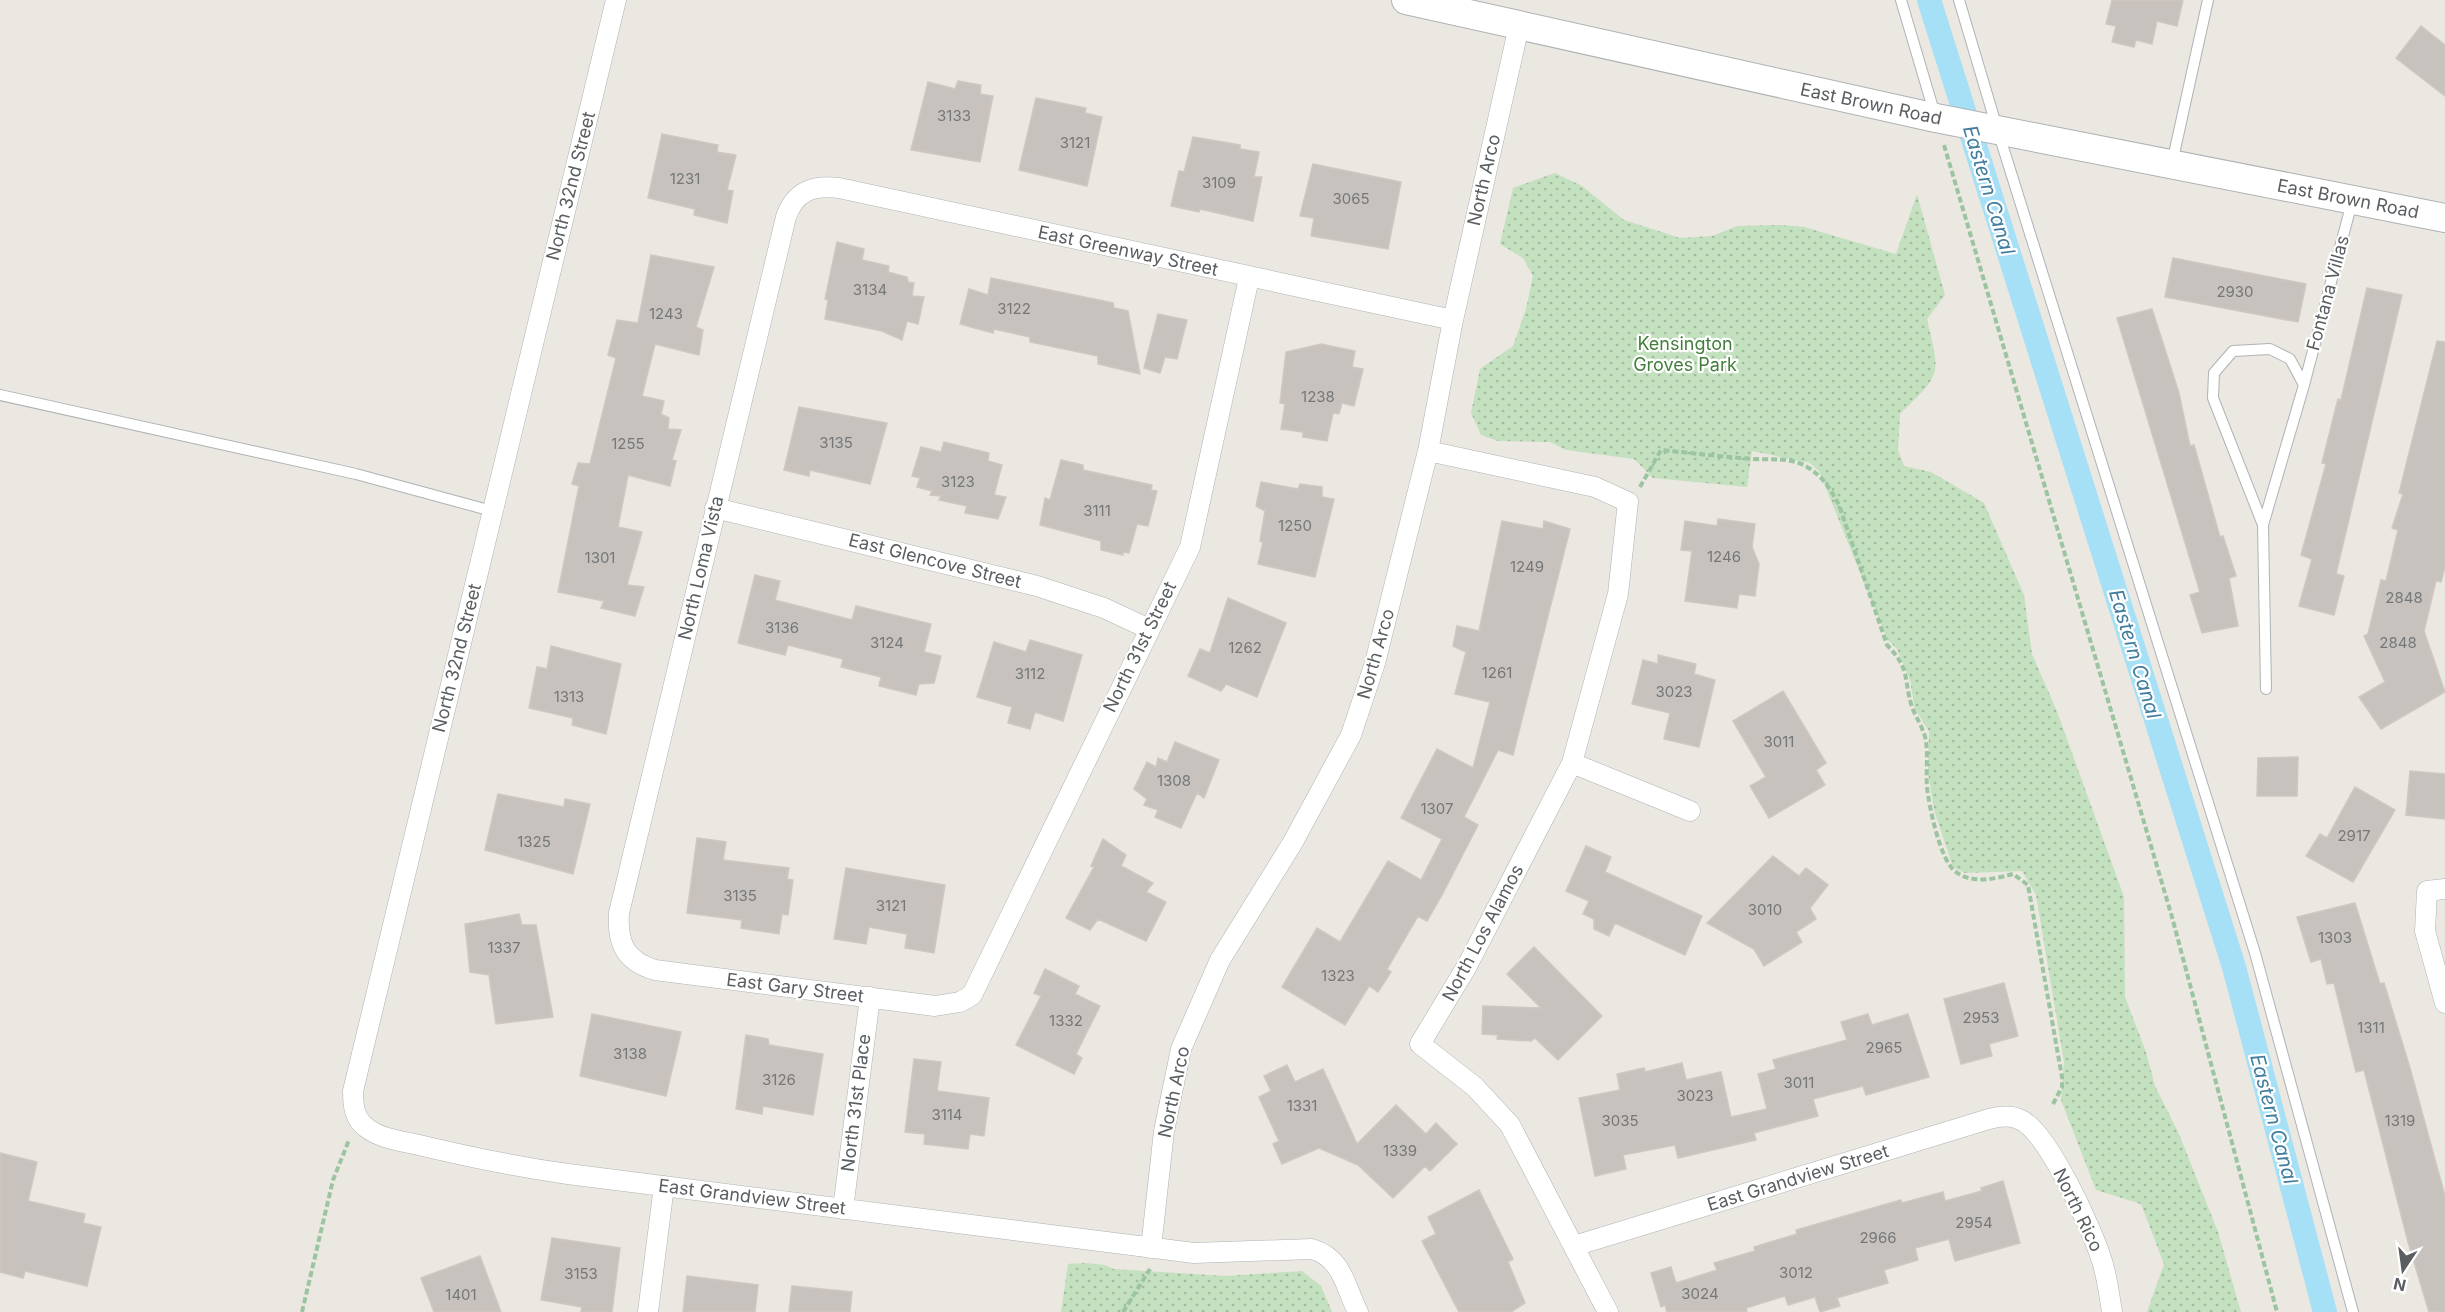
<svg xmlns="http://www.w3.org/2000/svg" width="2445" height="1312" font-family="Inter,sans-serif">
<defs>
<pattern id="park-dots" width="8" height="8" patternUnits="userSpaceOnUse" patternTransform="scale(1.5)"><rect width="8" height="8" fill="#c4e1bf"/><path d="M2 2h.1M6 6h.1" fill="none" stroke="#a2ba9f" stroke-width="1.8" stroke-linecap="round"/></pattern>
</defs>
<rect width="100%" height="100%" fill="#ebe7e1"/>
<path fill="url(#park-dots)" d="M 1555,173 L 1582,186 L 1624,220 L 1680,238 L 1712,236 L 1737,226 L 1781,225 L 1804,227 L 1896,254 L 1917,194 L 1945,295 L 1927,319 C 1940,376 1943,372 1900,414 L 1898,450 L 1904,466 L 1931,472 L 1984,503 L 2024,595 L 2032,654 L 2058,714 L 2124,897 L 2125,997 L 2146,1052 L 2155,1086 L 2179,1134 L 2218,1232 L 2241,1312 L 2147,1312 L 2164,1264 L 2141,1204 L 2096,1190 L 2061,1100 L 2064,1062 L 2036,895 L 2022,871 L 1965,873 L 1953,867 L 1934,810 L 1928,772 L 1929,731 L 1915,709 L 1910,680 L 1897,649 L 1887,639 L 1819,471 L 1810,463 L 1752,451 L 1747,487 L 1653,478 L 1634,459 L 1566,450 L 1550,442 L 1498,441 L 1481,435 L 1471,413 L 1480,369 L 1513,346 L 1526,309 L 1533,276 L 1523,258 L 1500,244 L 1513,188 Z
M 1086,1263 L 1105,1265 L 1113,1269 L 1226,1276 L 1302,1271 L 1321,1286 L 1332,1312 L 1061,1312 L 1068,1264 Z"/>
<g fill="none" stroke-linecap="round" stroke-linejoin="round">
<path stroke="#a5e0f7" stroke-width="24" d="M 1929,0 L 2234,967 L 2325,1312"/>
</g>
<path fill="#c7c2be" stroke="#cfc8c0" stroke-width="1.5" d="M 2112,0 L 2183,0 L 2177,26 L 2157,21 L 2152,44 L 2136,40 L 2134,47 L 2112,42 L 2116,26 L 2106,24 Z
M 2421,26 L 2445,45 L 2445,96 L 2396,58 Z
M 958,81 L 981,85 L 980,94 L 993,96 L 980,162 L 911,150 L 928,82 L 955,89 Z
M 1036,98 L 1086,108 L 1085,113 L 1102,117 L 1087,186 L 1019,170 Z
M 662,134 L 718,145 L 717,152 L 736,155 L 727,190 L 733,191 L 727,223 L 694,215 L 695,209 L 648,198 Z
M 1193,137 L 1240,145 L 1240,149 L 1259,152 L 1254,177 L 1262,177 L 1253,221 L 1200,209 L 1199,212 L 1171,206 L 1179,171 L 1184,172 Z
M 1313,164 L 1401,182 L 1388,249 L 1311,236 L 1314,218 L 1300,216 Z
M 837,242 L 864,249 L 862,260 L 889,266 L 888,272 L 907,277 L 908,282 L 914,283 L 912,296 L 924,297 L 918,324 L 907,321 L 902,340 L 882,331 L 825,319 L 828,300 L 825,299 Z
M 651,255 L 714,267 L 696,327 L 703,330 L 699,355 L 655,344 L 642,396 L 664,401 L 661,414 L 669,418 L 668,429 L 681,430 L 672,460 L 676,461 L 670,486 L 628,475 L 618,527 L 642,532 L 627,585 L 644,587 L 635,616 L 601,608 L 604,601 L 558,592 L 579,486 L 572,484 L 578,463 L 590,464 L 616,358 L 608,355 L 617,320 L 638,323 Z
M 2173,258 L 2306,284 L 2298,322 L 2165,297 Z
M 991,278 L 1113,303 L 1114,308 L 1128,311 L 1140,374 L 1098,364 L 1098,356 L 1030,342 L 1030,337 L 994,329 L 993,333 L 960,324 L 969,289 L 988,295 Z
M 2367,288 L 2402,295 L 2336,574 L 2344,576 L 2334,615 L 2299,606 L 2312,559 L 2301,555 L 2326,464 L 2322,463 L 2338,399 L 2341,400 Z
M 2152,309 L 2179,393 L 2190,446 L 2194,445 L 2220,537 L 2223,536 L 2236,576 L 2229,578 L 2238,626 L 2202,633 L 2190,595 L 2200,592 L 2117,318 Z
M 1158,314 L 1187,320 L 1177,359 L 1165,357 L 1160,373 L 1144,368 Z
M 2437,341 L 2445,342 L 2445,567 L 2441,582 L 2436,581 L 2424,631 L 2445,692 L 2381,729 L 2359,697 L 2385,682 L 2364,636 L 2368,634 L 2381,580 L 2386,581 L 2398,530 L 2392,528 L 2403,494 L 2399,493 Z
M 1321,344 L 1355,351 L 1352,367 L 1363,369 L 1354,406 L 1342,403 L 1339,414 L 1333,413 L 1327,441 L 1303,437 L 1303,432 L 1281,429 L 1285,404 L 1280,403 L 1286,352 Z
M 799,407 L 887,423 L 870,484 L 810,470 L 809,476 L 784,470 Z
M 944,442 L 989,453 L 988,461 L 1002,465 L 994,495 L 1006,497 L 998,519 L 965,513 L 967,506 L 939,500 L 941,496 L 930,495 L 932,491 L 917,487 L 920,478 L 912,476 L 921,447 L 941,452 Z
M 1061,460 L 1083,465 L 1083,470 L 1152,485 L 1151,490 L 1157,491 L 1148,526 L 1137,524 L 1129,553 L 1123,552 L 1123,555 L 1101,550 L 1101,541 L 1040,525 L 1045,498 L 1050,500 Z
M 1261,482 L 1298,489 L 1300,484 L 1322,487 L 1322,497 L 1334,499 L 1315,577 L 1258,564 L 1263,542 L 1260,541 L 1265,511 L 1256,506 Z
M 1718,519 L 1755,524 L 1752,547 L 1759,564 L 1755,596 L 1739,594 L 1737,608 L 1685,601 L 1692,551 L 1681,550 L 1685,521 L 1717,526 Z
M 1502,521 L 1543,529 L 1544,521 L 1570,529 L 1513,755 L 1498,750 L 1464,817 L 1478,825 L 1442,895 L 1427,921 L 1418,916 L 1387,969 L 1391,972 L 1378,992 L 1369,986 L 1345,1025 L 1282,987 L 1317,928 L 1340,942 L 1388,861 L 1421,880 L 1442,839 L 1401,818 L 1437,749 L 1473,768 L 1490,702 L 1455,694 L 1466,652 L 1453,646 L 1457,626 L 1479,631 Z
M 755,575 L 780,581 L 775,600 L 852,620 L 856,606 L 931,624 L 924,652 L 941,656 L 934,683 L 919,684 L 916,695 L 879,686 L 881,677 L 841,667 L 843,659 L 788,645 L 785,655 L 738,643 Z
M 1228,598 L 1286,623 L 1257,697 L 1226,684 L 1221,691 L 1188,676 L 1200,649 L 1210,653 Z
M 1030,640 L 1082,655 L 1063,721 L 1035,712 L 1030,729 L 1008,723 L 1012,707 L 977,697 L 994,642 L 1026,652 Z
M 551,646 L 621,664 L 606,734 L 572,725 L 573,718 L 529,708 L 537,667 L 547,669 Z
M 1658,655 L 1696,664 L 1694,674 L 1715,680 L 1699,747 L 1664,739 L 1670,713 L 1632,704 L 1643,660 L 1658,664 Z
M 1783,691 L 1826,763 L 1816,770 L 1825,785 L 1769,818 L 1750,786 L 1766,777 L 1733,721 Z
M 1175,742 L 1219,760 L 1204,798 L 1197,793 L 1181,828 L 1155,817 L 1158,810 L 1144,805 L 1147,799 L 1134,789 L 1147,762 L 1156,767 L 1158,758 L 1167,762 Z
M 2298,757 L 2297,796 L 2257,796 L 2258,758 Z
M 2410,771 L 2445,774 L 2445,819 L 2406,815 Z
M 2355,787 L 2395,810 L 2353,882 L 2306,856 L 2320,834 L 2327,838 Z
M 498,794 L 564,807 L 565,799 L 590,804 L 573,874 L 485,850 Z
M 697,838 L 726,842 L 723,860 L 789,868 L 787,879 L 793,880 L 788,915 L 782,914 L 779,934 L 741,928 L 742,920 L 687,913 Z
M 1103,839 L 1126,855 L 1121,866 L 1153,883 L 1146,892 L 1166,902 L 1146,941 L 1098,919 L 1090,930 L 1066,918 L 1094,867 L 1091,866 Z
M 1586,846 L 1611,857 L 1605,872 L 1702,916 L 1685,955 L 1615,923 L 1609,936 L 1594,929 L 1594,919 L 1583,914 L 1589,901 L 1566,891 Z
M 1773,856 L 1799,876 L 1806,868 L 1828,885 L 1810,908 L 1816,919 L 1796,932 L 1802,942 L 1764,966 L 1754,949 L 1707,923 Z
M 846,868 L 945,885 L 934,953 L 905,948 L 907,934 L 869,927 L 866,944 L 834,939 Z
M 2355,903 L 2380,984 L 2384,983 L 2410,1068 L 2445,1196 L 2445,1312 L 2429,1312 L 2408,1242 L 2364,1070 L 2356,1072 L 2334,983 L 2327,984 L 2321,959 L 2311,962 L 2297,917 Z
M 519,914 L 522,925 L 536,925 L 553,1017 L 496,1024 L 489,975 L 470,972 L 465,924 Z
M 1534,947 L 1602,1016 L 1558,1060 L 1535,1038 L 1531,1041 L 1497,1039 L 1498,1035 L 1482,1034 L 1483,1006 L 1541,1008 L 1507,974 Z
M 1045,969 L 1079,986 L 1075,994 L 1100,1006 L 1076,1054 L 1082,1058 L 1074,1074 L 1016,1045 L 1041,996 L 1034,993 Z
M 2004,983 L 2018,1036 L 1989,1044 L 1992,1056 L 1961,1064 L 1944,999 Z
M 592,1014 L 681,1032 L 666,1096 L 580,1076 Z
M 1868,1014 L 1872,1025 L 1908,1014 L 1929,1077 L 1866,1095 L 1863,1086 L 1813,1099 L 1818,1116 L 1754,1133 L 1756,1140 L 1678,1158 L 1675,1145 L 1623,1155 L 1626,1169 L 1595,1176 L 1579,1098 L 1620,1090 L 1617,1074 L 1644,1068 L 1645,1072 L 1682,1063 L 1686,1080 L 1721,1072 L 1731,1117 L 1767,1109 L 1758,1074 L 1776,1069 L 1773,1060 L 1847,1040 L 1841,1022 Z
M 746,1035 L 768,1039 L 769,1045 L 823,1054 L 813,1115 L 763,1106 L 762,1114 L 736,1109 Z
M 914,1059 L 941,1062 L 937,1091 L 989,1098 L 984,1136 L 970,1134 L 968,1149 L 924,1144 L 925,1134 L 905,1132 Z
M 1287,1065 L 1295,1082 L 1323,1069 L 1357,1144 L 1396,1105 L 1426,1134 L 1436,1123 L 1457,1144 L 1430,1171 L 1425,1166 L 1393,1198 L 1358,1165 L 1319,1148 L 1282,1164 L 1273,1144 L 1279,1141 L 1259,1097 L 1271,1091 L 1264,1076 Z
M 0,1153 L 37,1162 L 28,1201 L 85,1214 L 83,1223 L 101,1227 L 87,1286 L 25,1271 L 23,1278 L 0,1272 Z
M 2003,1181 L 2020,1243 L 1955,1261 L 1949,1239 L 1915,1248 L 1918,1260 L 1884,1270 L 1888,1283 L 1837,1298 L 1840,1306 L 1820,1312 L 1815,1297 L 1788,1305 L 1785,1296 L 1746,1308 L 1747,1312 L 1667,1312 L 1665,1305 L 1661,1307 L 1651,1273 L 1671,1267 L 1676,1283 L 1717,1270 L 1714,1263 L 1755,1251 L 1754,1247 L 1797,1234 L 1796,1230 L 1901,1200 L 1902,1203 L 1943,1192 L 1945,1201 L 1982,1191 L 1981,1188 Z
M 1479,1190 L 1513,1259 L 1508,1262 L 1525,1303 L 1511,1312 L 1459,1312 L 1422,1241 L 1436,1234 L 1428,1217 Z
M 552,1238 L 620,1248 L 612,1312 L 581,1312 L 582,1307 L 541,1300 Z
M 480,1256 L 501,1312 L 434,1312 L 421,1278 Z
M 687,1276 L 758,1285 L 755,1312 L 683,1312 Z
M 792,1286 L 852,1292 L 850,1312 L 789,1312 Z"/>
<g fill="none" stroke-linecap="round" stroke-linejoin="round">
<g stroke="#afb2b6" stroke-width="12">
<path id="service" d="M 1901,0 L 1935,115
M 1959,0 L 1997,128 L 2255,953 L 2353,1312
M 2172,163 L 2208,0
M 2304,385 L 2352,202
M 0,395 L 356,474 L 492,511
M 2263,525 L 2213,398 L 2214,373 L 2233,351 L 2270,349 L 2290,359 L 2304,385 L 2263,525 L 2266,689"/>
</g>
<g stroke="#afb2b6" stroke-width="21">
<path id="minor" d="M 616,0 L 353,1091 C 353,1105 354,1119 367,1128 C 381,1139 402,1141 419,1145 C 469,1157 518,1167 568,1174 L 1194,1253 L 1312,1249 C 1343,1258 1345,1287 1358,1312
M 1249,278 L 1190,547 L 972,995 L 960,1002 L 935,1006 L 655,970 C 625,961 617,943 619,913 L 786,217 C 795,191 813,185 839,188 L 1453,320
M 1428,451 L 1595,487 L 1628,502 L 1618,594 L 1572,763 L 1467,966 L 1420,1044 L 1475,1087 L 1510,1125 L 1608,1312
M 715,508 L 1037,586 L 1104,608 L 1149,629
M 1572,763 L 1690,811
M 2445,889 L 2427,891 L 2425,931 L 2445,1003
M 843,1209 L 870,997
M 1574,1246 L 1989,1119 C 2000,1116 2011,1115 2021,1120 C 2047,1131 2092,1229 2101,1258 C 2107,1275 2109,1294 2112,1312
M 1151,1248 L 1164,1131 L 1181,1049 L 1220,960 L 1293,842 L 1351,735 L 1375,663 L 1428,451 L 1453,320 L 1519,26
M 648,1312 L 664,1186"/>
</g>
<g stroke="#aeb2b5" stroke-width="30">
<path id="secondary" d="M 1406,0 L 1936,118 L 2445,218"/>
</g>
<path stroke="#9bc4a0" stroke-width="4" stroke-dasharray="6 3" stroke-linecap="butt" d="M 1944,145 L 2172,917 L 2277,1312
M 1640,487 L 1661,450 C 1692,453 1723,457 1753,459 C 1772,460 1791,457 1807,467 C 1823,476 1831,490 1839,505 L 1887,645 C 1911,670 1903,678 1912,707 C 1916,718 1924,729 1926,741 C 1928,756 1926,772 1927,787 C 1929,806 1940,861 1956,872 C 1972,884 1995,879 2013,874 L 2028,885 L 2062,1077 L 2062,1087 L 2053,1104
M 302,1312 L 333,1180 L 349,1140
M 1123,1312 L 1150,1269"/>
<use href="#service" stroke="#fff" stroke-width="10"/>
<use href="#minor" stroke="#fff" stroke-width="20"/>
<use href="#secondary" stroke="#fff" stroke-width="28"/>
</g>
<g text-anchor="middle" stroke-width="4.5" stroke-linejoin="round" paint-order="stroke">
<g font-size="15" fill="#757778">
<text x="954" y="121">3133</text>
<text x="1075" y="148">3121</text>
<text x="685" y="184">1231</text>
<text x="1219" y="188">3109</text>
<text x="1351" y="204">3065</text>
<text x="870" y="295">3134</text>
<text x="2235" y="297">2930</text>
<text x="1014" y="314">3122</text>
<text x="666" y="319">1243</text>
<text x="1318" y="402">1238</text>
<text x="836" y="448">3135</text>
<text x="628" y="449">1255</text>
<text x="958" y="487">3123</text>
<text x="1097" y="516">3111</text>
<text x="1295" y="531">1250</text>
<text x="1724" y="562">1246</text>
<text x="600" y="563">1301</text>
<text x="1527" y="572">1249</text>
<text x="2404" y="603">2848</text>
<text x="782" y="633">3136</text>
<text x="887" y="648">3124</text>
<text x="2398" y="648">2848</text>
<text x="1245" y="653">1262</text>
<text x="1497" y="678">1261</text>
<text x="1030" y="679">3112</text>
<text x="1674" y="697">3023</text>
<text x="569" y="702">1313</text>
<text x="1779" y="747">3011</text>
<text x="1174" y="786">1308</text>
<text x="1437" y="814">1307</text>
<text x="2354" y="841">2917</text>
<text x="534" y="847">1325</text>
<text x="740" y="901">3135</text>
<text x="891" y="911">3121</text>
<text x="1765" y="915">3010</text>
<text x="2335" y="943">1303</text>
<text x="504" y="953">1337</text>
<text x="1338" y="981">1323</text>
<text x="1981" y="1023">2953</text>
<text x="1066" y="1026">1332</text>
<text x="2371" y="1033">1311</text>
<text x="1884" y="1053">2965</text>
<text x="630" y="1059">3138</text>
<text x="779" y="1085">3126</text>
<text x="1799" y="1088">3011</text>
<text x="1695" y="1101">3023</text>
<text x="1302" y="1111">1331</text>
<text x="947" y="1120">3114</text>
<text x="1620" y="1126">3035</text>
<text x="2400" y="1126">1319</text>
<text x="1400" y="1156">1339</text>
<text x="1974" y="1228">2954</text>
<text x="1878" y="1243">2966</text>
<text x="1796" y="1278">3012</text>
<text x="581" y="1279">3153</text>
<text x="1700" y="1299">3024</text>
<text x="461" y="1300">1401</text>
</g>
<g font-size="18" fill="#5a5e61" stroke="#fff">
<text transform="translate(1871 104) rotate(12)" y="6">East Brown Road</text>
<text transform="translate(1484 180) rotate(-77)" y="6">North Arco</text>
<text transform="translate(571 186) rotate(-76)" y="6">North 32nd Street</text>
<text transform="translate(2348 199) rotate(11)" y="6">East Brown Road</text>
<text transform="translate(1128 251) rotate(12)" y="6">East Greenway Street</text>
<text transform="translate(2328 293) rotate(-75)" y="6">Fontana Villas</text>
<text transform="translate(935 561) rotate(14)" y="6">East Glencove Street</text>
<text transform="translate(701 568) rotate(-77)" y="6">North Loma Vista</text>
<text transform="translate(1140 647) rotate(-64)" y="6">North 31st Street</text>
<text transform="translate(1376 654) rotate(-74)" y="6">North Arco</text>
<text transform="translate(457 658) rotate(-76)" y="6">North 32nd Street</text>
<text transform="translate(1483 933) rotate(-62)" y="6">North Los Alamos</text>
<text transform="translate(795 988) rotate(7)" y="6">East Gary Street</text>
<text transform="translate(1174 1092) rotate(-78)" y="6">North Arco</text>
<text transform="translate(856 1103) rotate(-83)" y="6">North 31st Place</text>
<text transform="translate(1798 1178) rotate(-17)" y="6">East Grandview Street</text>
<text transform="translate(752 1197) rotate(7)" y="6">East Grandview Street</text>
<text transform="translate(2078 1210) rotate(64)" y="6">North Rico</text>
</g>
<g font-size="18" fill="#427e3b" stroke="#fff">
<text x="1685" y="350">Kensington<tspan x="1685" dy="21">Groves Park</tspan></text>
</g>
<g font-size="20" font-style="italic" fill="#427d9e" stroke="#fff">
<text transform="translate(1989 190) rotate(73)" y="7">Eastern Canal</text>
<text transform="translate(2135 654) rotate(73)" y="7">Eastern Canal</text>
<text transform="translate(2274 1119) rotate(75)" y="7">Eastern Canal</text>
</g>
</g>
<g transform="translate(2403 1270) rotate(193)" stroke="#ffffff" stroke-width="4.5" paint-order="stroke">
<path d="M0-4.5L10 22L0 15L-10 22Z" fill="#5a5e61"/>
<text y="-9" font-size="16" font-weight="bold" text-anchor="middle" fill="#5a5e61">N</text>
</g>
</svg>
